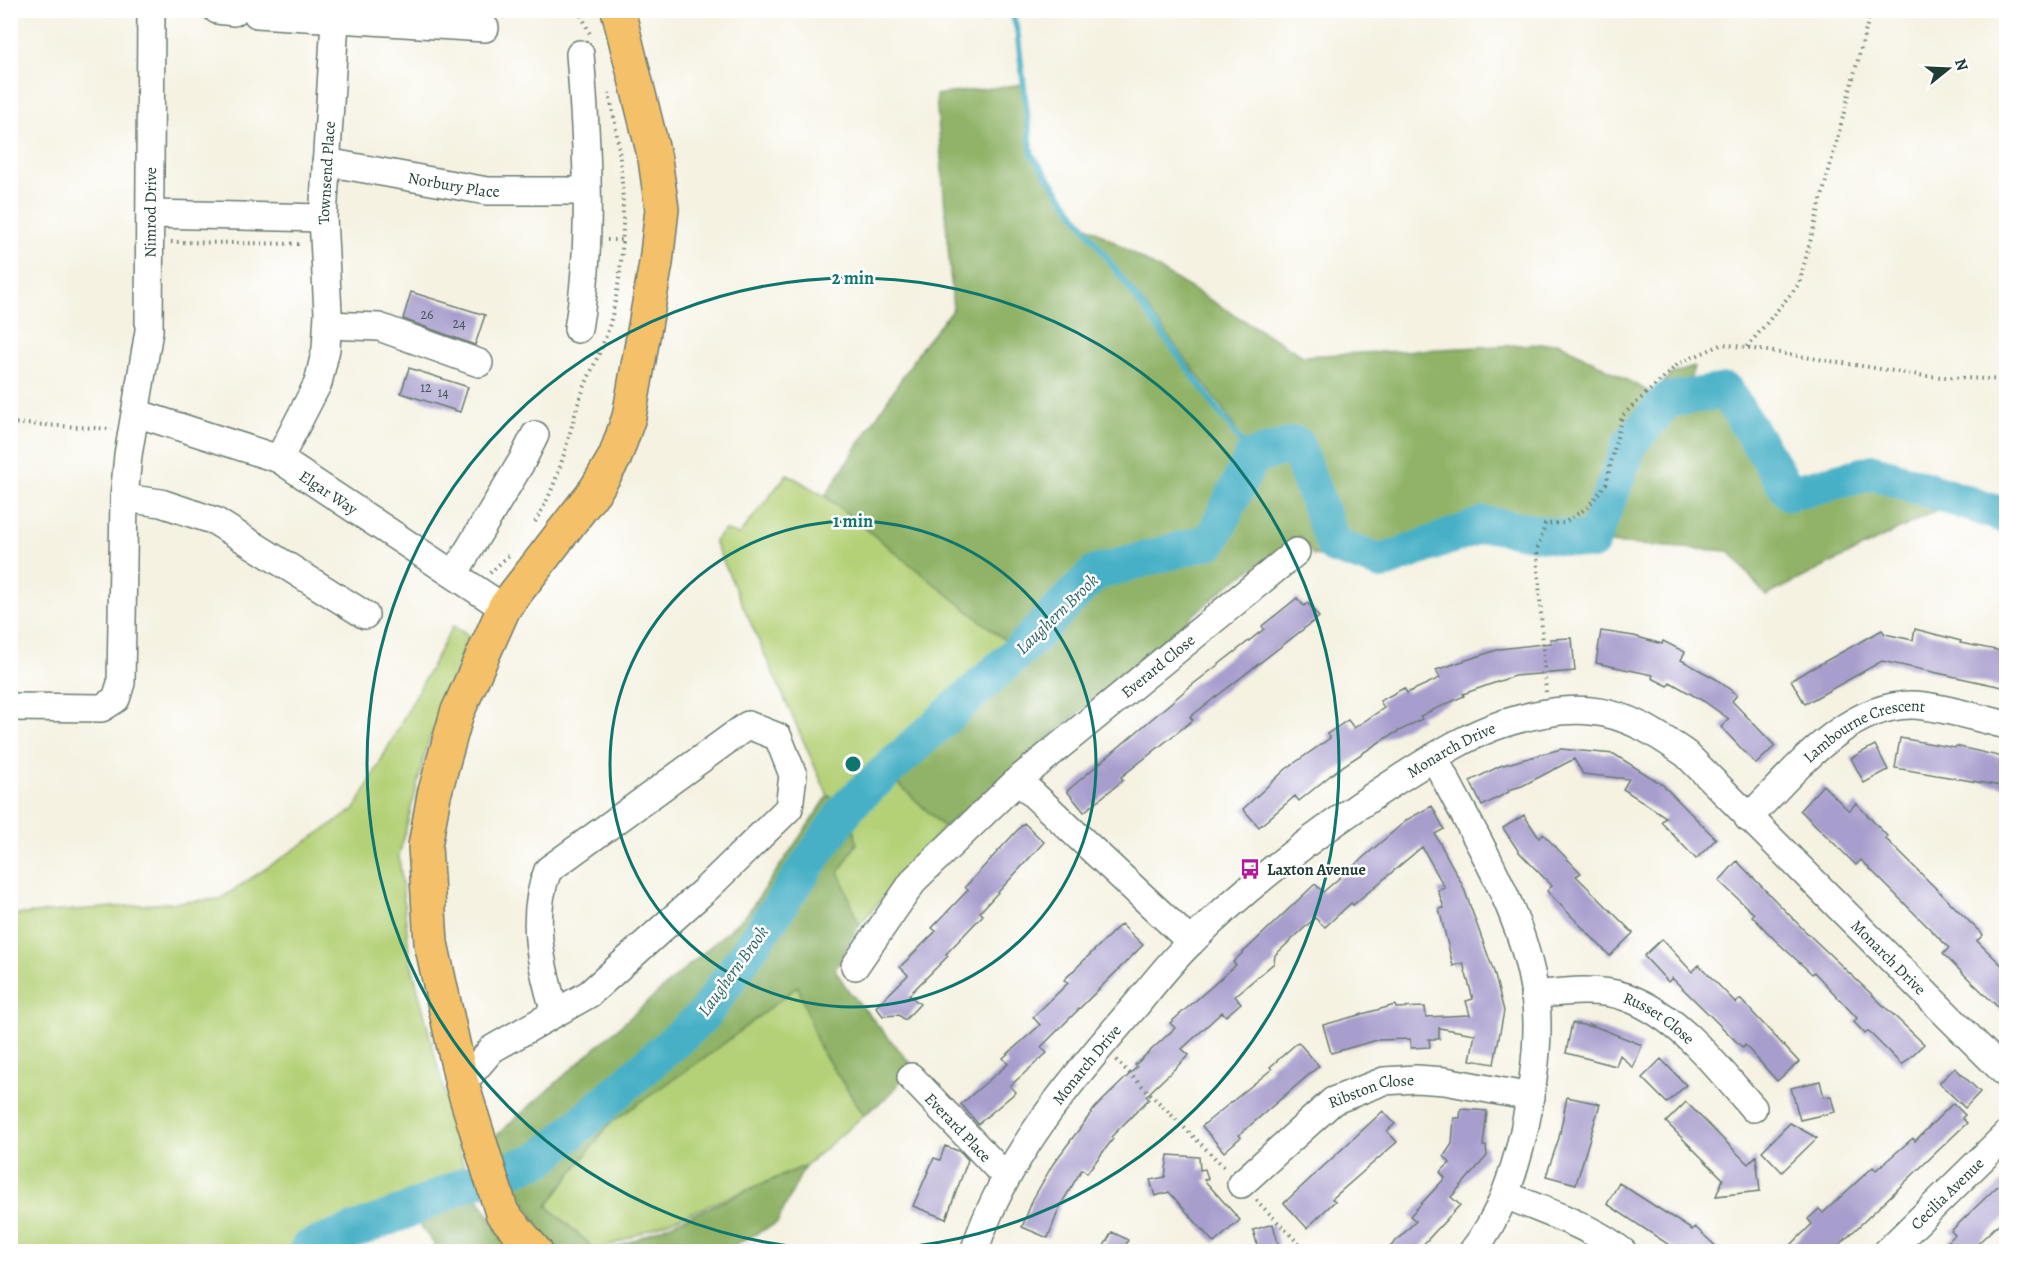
<svg xmlns="http://www.w3.org/2000/svg" width="2017" height="1262" font-family="Alegreya,serif">
<rect width="100%" height="100%" fill="#fff"/>
<filter id="ink" filterUnits="userSpaceOnUse"><feTurbulence type="fractalNoise" baseFrequency=".0167" numOctaves="2"/><feDisplacementMap in="SourceGraphic" scale="12" xChannelSelector="R" yChannelSelector="G"/><feConvolveMatrix kernelMatrix="1 2 1 2 8 2 1 2 1" color-interpolation-filters="sRGB"/></filter>
<filter id="wash" filterUnits="userSpaceOnUse"><feTurbulence type="fractalNoise" baseFrequency=".008" numOctaves="4" result="noise"/><feDisplacementMap in="SourceGraphic" scale="24" xChannelSelector="R" yChannelSelector="G"/><feGaussianBlur stdDeviation="1.35" result="paint"/><feColorMatrix in="noise" values="0 0 0 0 0 0 0 0 0 0 0 0 0 0 0 0 0 1.4 0 .05"/><feComposite in="paint" operator="in"/></filter>
<g filter="url(#wash)">
<rect width="100%" height="100%" fill="#f5f2e2"/>
<path fill="#b5d178" stroke="#6a8756" stroke-width="1.5" d="M 787,474 L 825,496 L 1018,650 L 888,772 L 944,827 L 859,925 L 839,872 L 857,843 L 849,805 L 828,796 L 714,541 L 725,530 L 739,535 Z
M 453,626 L 469,636 L 427,746 L 399,856 L 410,959 L 468,1183 L 409,1210 L 308,1248 L 306,1251 L 11,1252 L 11,915 L 220,899 L 355,809 Z
M 799,985 L 819,1047 L 864,1115 L 805,1166 L 597,1251 L 547,1206 L 609,1124 L 713,1052 Z"/>
<path fill="#90b368" stroke="#58784e" stroke-width="1.5" fill-rule="evenodd" d="M 1024,84 L 1032,155 L 1086,225 L 1303,356 L 1559,343 L 1651,393 L 1672,374 L 1694,367 L 1689,383 L 1726,391 L 1790,492 L 1874,472 L 1955,501 L 1766,596 L 1729,551 L 1592,542 L 1484,524 L 1382,562 L 1313,555 L 1300,536 L 1231,583 L 944,827 L 887,773 L 1017,650 L 825,496 L 922,347 L 953,309 L 936,95 ZM 1119,271 L 1225,412 L 1246,447 Z
M 828,796 L 849,805 L 857,843 L 839,872 L 859,925 L 835,970 L 848,990 L 910,1063 C 898,1090 888,1098 864,1115 L 819,1047 L 798,986 L 713,1052 L 609,1124 L 547,1206 L 597,1251 L 554,1251 L 489,1142 L 747,914 Z
M 805,1166 L 777,1223 L 723,1251 L 609,1251 Z
M 468,1183 L 512,1251 L 439,1251 L 409,1210 Z"/>
<g fill="none" stroke-linecap="round" stroke-linejoin="round">
<path stroke="#47b0c6" stroke-width="6" d="M 1011,10 L 1017,29 L 1032,155 L 1252,457"/>
<path stroke="#47b0c6" stroke-width="36" d="M 306,1252 L 308,1248 L 409,1210 L 468,1183 L 541,1159 L 703,1016 L 849,805 L 1022,648 L 1095,573 L 1211,541 L 1252,457 L 1296,444 L 1334,546 L 1382,562 L 1484,524 L 1592,542 L 1631,442 L 1667,400 L 1726,391 L 1790,493 L 1874,472 L 2006,516"/>
</g>
<g id="blocks">
<path fill="#a89ecd" d="M 411,292 L 485,315 L 475,345 L 403,319 Z
M 409,368 L 468,387 L 460,412 L 401,393 Z
M 1297,598 L 1304,606 L 1308,603 L 1319,617 L 1190,717 L 1193,720 L 1121,777 L 1123,780 L 1084,812 L 1067,791 L 1187,689 L 1264,629 L 1262,626 Z
M 1915,629 L 1961,641 L 1960,643 L 2007,652 L 2007,688 L 1882,661 L 1805,704 L 1791,680 L 1882,630 L 1885,634 L 1913,640 Z
M 1601,631 L 1634,636 L 1662,644 L 1663,641 L 1685,652 L 1681,660 L 1716,679 L 1737,695 L 1732,701 L 1775,746 L 1756,764 L 1721,727 L 1729,719 L 1705,702 L 1670,682 L 1668,686 L 1652,678 L 1653,675 L 1596,663 Z
M 1572,638 L 1575,671 L 1514,676 L 1463,694 L 1464,696 L 1420,716 L 1422,719 L 1384,739 L 1337,770 L 1299,801 L 1295,796 L 1259,827 L 1243,809 L 1286,769 L 1330,738 L 1327,734 L 1348,720 L 1354,728 L 1384,708 L 1380,701 L 1404,688 L 1407,693 L 1440,678 L 1436,670 L 1500,649 L 1551,643 L 1550,639 Z
M 1900,738 L 1955,748 L 1956,746 L 2007,758 L 2007,787 L 1895,768 Z
M 1875,745 L 1888,770 L 1864,783 L 1851,758 Z
M 1561,749 L 1614,754 L 1663,785 L 1716,839 L 1696,859 L 1661,822 L 1666,817 L 1623,789 L 1629,779 L 1583,774 L 1574,759 L 1522,786 L 1508,790 L 1509,792 L 1482,806 L 1470,781 L 1500,766 Z
M 1823,785 L 1849,811 L 1856,803 L 1887,836 L 1885,838 L 1983,935 L 1977,941 L 2007,970 L 2007,1016 L 1943,954 L 1949,948 L 1861,860 L 1856,865 L 1800,810 Z
M 1432,806 L 1444,829 L 1435,834 L 1463,886 L 1494,972 L 1504,1011 L 1494,1064 L 1470,1060 L 1475,1034 L 1439,1028 L 1439,1039 L 1429,1039 L 1430,1047 L 1411,1048 L 1410,1039 L 1377,1040 L 1331,1053 L 1323,1025 L 1395,1005 L 1396,1008 L 1425,1007 L 1426,1017 L 1470,1015 L 1466,1001 L 1473,999 L 1463,963 L 1453,966 L 1439,909 L 1444,908 L 1438,890 L 1445,888 L 1422,847 L 1353,905 L 1351,903 L 1325,927 L 1315,918 L 1275,955 L 1274,963 L 1235,996 L 1241,1003 L 1226,1016 L 1222,1012 L 1182,1049 L 1189,1055 L 1146,1096 L 1149,1099 L 1111,1137 L 1113,1139 L 1087,1173 L 1082,1169 L 1060,1206 L 1048,1238 L 1022,1227 L 1033,1199 L 1053,1164 L 1095,1108 L 1137,1067 L 1135,1065 L 1175,1028 L 1170,1023 L 1236,965 L 1233,962 L 1315,884 L 1323,892 L 1408,819 Z
M 1524,815 L 1539,838 L 1543,834 L 1581,873 L 1576,876 L 1633,933 L 1610,956 L 1547,891 L 1552,886 L 1519,852 L 1503,828 Z
M 1024,823 L 1044,842 L 980,912 L 983,915 L 946,954 L 948,956 L 909,995 L 920,1004 L 905,1020 L 899,1015 L 883,1016 L 876,1007 L 908,975 L 900,967 L 936,931 L 932,928 L 968,890 L 965,887 Z
M 1737,861 L 1804,930 L 1924,1044 L 1902,1065 L 1868,1031 L 1865,1034 L 1854,1022 L 1857,1018 L 1814,972 L 1812,974 L 1775,940 L 1752,916 L 1754,914 L 1719,881 Z
M 1121,924 L 1143,945 L 1041,1047 L 1047,1053 L 1010,1086 L 1016,1092 L 978,1124 L 961,1104 L 1008,1064 L 1003,1058 L 1040,1025 L 1033,1017 L 1068,983 L 1064,980 Z
M 1662,939 L 1692,972 L 1699,965 L 1736,1003 L 1740,999 L 1799,1062 L 1777,1081 L 1745,1045 L 1743,1048 L 1672,978 L 1668,982 L 1644,956 Z
M 1572,1023 L 1593,1027 L 1589,1024 L 1642,1045 L 1633,1068 L 1620,1055 L 1616,1066 L 1566,1053 Z
M 1298,1042 L 1319,1066 L 1239,1135 L 1241,1137 L 1224,1152 L 1202,1126 L 1272,1069 L 1270,1067 Z
M 1661,1059 L 1686,1085 L 1667,1103 L 1642,1078 Z
M 1955,1068 L 1980,1092 L 1965,1108 L 1939,1083 Z
M 1820,1081 L 1824,1097 L 1831,1096 L 1835,1112 L 1800,1120 L 1791,1088 Z
M 1567,1097 L 1600,1104 L 1576,1184 L 1546,1176 L 1559,1138 Z
M 1686,1102 L 1748,1164 L 1756,1156 L 1760,1191 L 1716,1196 L 1723,1179 L 1666,1122 Z
M 1953,1103 L 1965,1115 L 1962,1118 L 1967,1123 L 1833,1251 L 1785,1251 L 1812,1224 L 1808,1219 L 1819,1209 L 1823,1213 L 1873,1167 L 1876,1170 L 1913,1138 L 1915,1141 Z
M 1461,1109 L 1487,1111 L 1483,1146 L 1486,1146 L 1487,1156 L 1451,1197 L 1460,1205 L 1417,1251 L 1386,1251 L 1416,1221 L 1410,1216 L 1445,1178 L 1440,1172 L 1450,1163 L 1444,1156 L 1452,1144 L 1454,1118 L 1460,1118 Z
M 1383,1111 L 1395,1124 L 1387,1131 L 1397,1142 L 1332,1199 L 1335,1201 L 1307,1228 L 1284,1203 Z
M 1790,1123 L 1817,1138 L 1782,1172 L 1762,1151 Z
M 945,1146 L 961,1152 L 968,1160 L 946,1219 L 913,1206 L 934,1158 L 940,1160 Z
M 1168,1155 L 1199,1157 L 1200,1170 L 1205,1169 L 1208,1179 L 1204,1180 L 1240,1220 L 1214,1243 L 1169,1192 L 1155,1196 L 1150,1180 L 1165,1177 Z
M 2007,1177 L 2007,1216 L 1970,1251 L 1937,1251 L 1955,1235 L 1951,1231 Z
M 1619,1183 L 1692,1230 L 1695,1227 L 1721,1251 L 1678,1251 L 1607,1204 Z
M 1273,1224 L 1280,1251 L 1259,1251 L 1253,1230 Z
M 1112,1232 L 1128,1240 L 1123,1251 L 1101,1251 Z"/>
</g>
</g>
<g filter="url(#ink)">
<use href="#blocks" fill-opacity="0" stroke="#6a7c71" stroke-width="1.5"/>
<g fill="none" stroke-linecap="round" stroke-linejoin="round">
<g stroke="#6a7c71" stroke-width="30">
<g id="minor">
<path d="M 217,10 L 234,12"/>
<path d="M 257,14 L 485,28"/>
<path id="s1" d="M 326,162 L 487,191 L 585,191"/>
<path d="M 150,214 L 323,218"/>
<path d="M 328,325 L 379,327 L 479,363"/>
<path d="M 578,329 C 593,243 587,141 580,54"/>
<path id="s2" d="M 136,413 L 279,459 L 504,608"/>
<path id="s3" d="M 279,459 L 318,383 L 326,349 L 328,313 L 323,218 L 335,21"/>
<path d="M 124,498 L 161,503 L 215,521 L 365,615"/>
<path d="M 454,574 L 522,461 L 535,435"/>
<path id="s4" d="M 10,707 L 102,708 L 116,699 L 121,683 L 124,498 L 128,455 L 149,331 L 151,10"/>
<path d="M 1434,757 C 1475,839 1538,933 1537,1027 C 1537,1062 1531,1097 1524,1131 C 1514,1174 1500,1217 1472,1252"/>
<path d="M 1018,780 L 1191,942"/>
<path id="s5" d="M 1748,818 C 1793,774 1843,706 1911,705 C 1937,705 1981,719 2006,725"/>
<path id="s6" d="M 855,966 L 915,879 L 1018,780 L 1296,552"/>
<path id="s7" d="M 1534,995 C 1562,992 1598,987 1626,997 C 1679,1016 1717,1067 1753,1108"/>
<path id="s8" d="M 911,1077 L 1006,1177"/>
<path d="M 462,1084 L 492,1049 L 589,994 L 705,890 L 789,808 L 793,775 L 778,737 L 748,725 L 548,870 C 529,918 541,965 555,1013"/>
<path id="s9" d="M 1241,1184 L 1333,1101 L 1384,1081 L 1416,1079 L 1445,1081 L 1531,1097"/>
<path d="M 1506,1195 C 1545,1212 1590,1225 1623,1252"/>
<path id="s10" d="M 974,1252 C 1004,1158 1073,1077 1137,1004 C 1154,983 1171,961 1191,942 C 1251,881 1327,826 1399,779 C 1432,758 1467,735 1505,723 C 1530,715 1564,708 1591,711 C 1627,714 1657,734 1686,754 L 2006,1074"/>
<path id="s11" d="M 1887,1252 L 2006,1135"/>
</g>
</g>
<g stroke="#6a7c71" stroke-width="36">
<path id="major" d="M 536,1252 L 502,1213 L 462,1084 L 431,943 L 425,846 L 434,795 L 457,713 L 504,608 L 596,489 L 615,457 L 629,417 L 656,263 L 662,209 L 655,159 L 618,10"/>
</g>
<path stroke="#6a7c71" stroke-width="4" stroke-dasharray="1.5 4.5" stroke-linecap="butt" d="M 579,10 L 590,34
M 607,240 L 622,240
M 171,242 L 302,244
M 1747,347 L 1799,284 L 1871,10
M 10,423 L 112,429
M 535,522 C 557,487 565,450 576,411 C 584,383 599,358 608,330 C 630,259 626,162 608,90
M 490,573 L 510,554
M 1546,692 L 1537,552 L 1545,524 L 1564,523 L 1588,507 L 1606,484 L 1622,416 L 1678,364 L 1723,344 L 1925,376 L 2006,380
M 1116,1060 L 1226,1169
M 1256,1200 L 1307,1252"/>
<use href="#minor" stroke="#fff" stroke-width="27"/>
<use href="#major" stroke="#f4c16a" stroke-width="33"/>
</g>
</g>
<g fill="none" stroke="#0f766e" stroke-width="3">
<circle cx="853" cy="764" r="243"/>
<circle cx="853" cy="764" r="486"/>
</g>
<defs>
<g id="bus-bare" transform="scale(1.62)"><path d="M-5-6H5V4H4V6H2V4H-2V6H-4V4H-5ZM-3.5-4V0h7V-4ZM-3.5 1.2v1.5H-2V1.2ZM2 1.2v1.5H3.5V1.2Z" fill="#b5179e" stroke="#fff" stroke-width="2.5" paint-order="stroke"/></g>
</defs>
<g fill-rule="evenodd">
<use href="#bus-bare" x="1250" y="869"/>
</g>
<g text-anchor="middle" stroke-width="5" stroke-linejoin="round" paint-order="stroke">
<g font-size="14" fill="#41555a">
<text x="427" y="319">26</text>
<text x="459" y="328">24</text>
<text x="426" y="392">12</text>
<text x="443" y="397">14</text>
</g>
<g font-size="16" fill="#1f3d34" stroke="#fff">
<text dy="6" stroke="none"><textPath href="#s3" startOffset="297">Townsend Place</textPath></text>
<text dy="6" stroke="none"><textPath href="#s1" startOffset="130">Norbury Place</textPath></text>
<text dy="6" stroke="none"><textPath href="#s4" startOffset="598">Nimrod Drive</textPath></text>
<text dy="6" stroke="none"><textPath href="#s2" startOffset="210">Elgar Way</textPath></text>
<text dy="6" stroke="none"><textPath href="#s6" startOffset="429">Everard Close</textPath></text>
<text dy="6" stroke="none"><textPath href="#s5" startOffset="150">Lambourne Crescent</textPath></text>
<text dy="6" stroke="none"><textPath href="#s10" startOffset="706">Monarch Drive</textPath></text>
<text dy="6" stroke="none"><textPath href="#s10" startOffset="1246">Monarch Drive</textPath></text>
<text dy="6" stroke="none"><textPath href="#s7" startOffset="132">Russet Close</textPath></text>
<text dy="6" stroke="none"><textPath href="#s10" startOffset="220">Monarch Drive</textPath></text>
<text dy="6" stroke="none"><textPath href="#s9" startOffset="164">Ribston Close</textPath></text>
<text dy="6" stroke="none"><textPath href="#s8" startOffset="69">Everard Place</textPath></text>
<text dy="6" stroke="none"><textPath href="#s11" startOffset="84">Cecilia Avenue</textPath></text>
</g>
<g font-size="16" font-weight="bold" fill="#1f3d34" stroke="#fff" text-anchor="start">
<text x="1267" y="875">Laxton Avenue</text>
</g>
<g font-size="18" font-style="italic" fill="#2d6567" stroke="#fff">
<text transform="translate(1057 614) rotate(-44)" y="6">Laughern Brook</text>
<text transform="translate(733 971) rotate(-54)" y="6">Laughern Brook</text>
</g>
</g>
<circle cx="853" cy="764" r="9" fill="#0f766e" stroke="#fff" stroke-width="3"/>
<g font-size="18" text-anchor="middle" font-weight="bold" fill="#0f766e" stroke="#fff" stroke-width="5" stroke-linejoin="round" paint-order="stroke">
<text x="853" y="284">2 min</text>
<text x="853" y="527">1 min</text>
</g>
<rect width="2017" height="1262" fill="none" stroke="#fff" stroke-width="36"/>
<g transform="translate(1948 69) rotate(72)" stroke="#ffffff" stroke-width="4.5" paint-order="stroke">
<path d="M0-4.5L10 22L0 15L-10 22Z" fill="#1f3d34"/>
<text y="-9" font-size="16" font-weight="bold" text-anchor="middle" fill="#1f3d34">N</text>
</g>
</svg>
